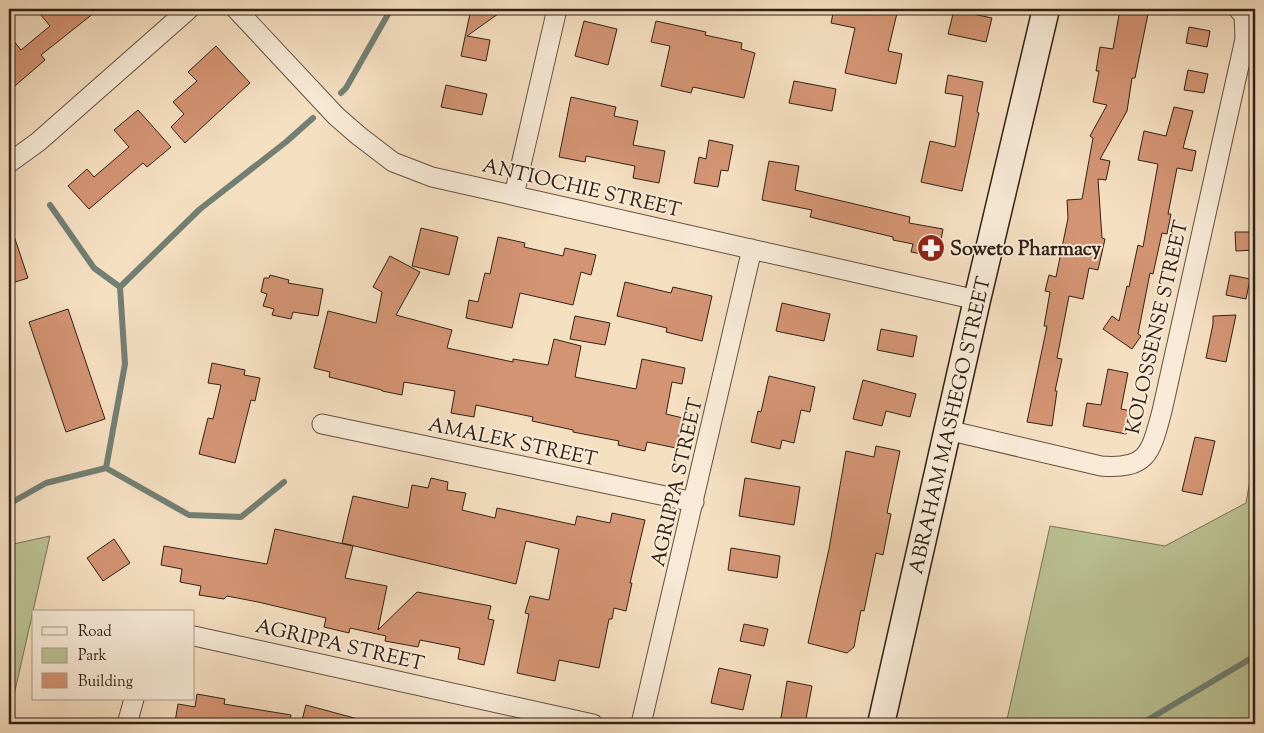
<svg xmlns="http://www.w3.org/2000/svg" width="1264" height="733" font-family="'Sorts Mill Goudy',serif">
<rect width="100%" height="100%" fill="#f5dfc1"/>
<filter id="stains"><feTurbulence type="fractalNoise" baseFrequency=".004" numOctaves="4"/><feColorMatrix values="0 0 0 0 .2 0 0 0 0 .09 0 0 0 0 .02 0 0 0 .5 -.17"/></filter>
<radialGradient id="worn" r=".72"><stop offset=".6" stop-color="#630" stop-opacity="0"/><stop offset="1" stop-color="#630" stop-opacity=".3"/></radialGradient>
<path fill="#bbc293" stroke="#767254" d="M 1255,452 L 1255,724 L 1006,724 L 1050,526 L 1165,546 L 1246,503 Z
M 50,536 L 9,717 L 9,545 Z"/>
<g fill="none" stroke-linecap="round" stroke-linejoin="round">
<path stroke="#727f73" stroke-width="6" d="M 341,93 L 346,88 L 391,9
M 50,205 L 94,268 L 120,287 L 125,364 L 106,468
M 120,287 L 200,209 L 286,142 L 313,118
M 9,504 L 46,483 L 106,468 L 189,515 L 241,517 L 284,482
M 1141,724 L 1255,656"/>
</g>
<path fill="#d39473" stroke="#322116" d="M 36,9 L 99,9 L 41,55 L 45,60 L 9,91 L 9,35 L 21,50 L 50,26 Z
M 471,9 L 505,9 L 467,36 L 490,40 L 486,61 L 461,56 Z
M 834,9 L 898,9 L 888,51 L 902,54 L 896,84 L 845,73 L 855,28 L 831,23 Z
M 1120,9 L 1149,9 L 1135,78 L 1132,78 L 1127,111 L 1100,159 L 1110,161 L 1106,180 L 1098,179 L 1102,238 L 1105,239 L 1098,270 L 1089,268 L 1083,299 L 1069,296 L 1057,358 L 1062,359 L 1055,391 L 1057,391 L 1052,426 L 1027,422 L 1047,326 L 1044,326 L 1050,292 L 1045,291 L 1049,275 L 1056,277 L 1068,218 L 1067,200 L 1082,199 L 1093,138 L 1090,136 L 1107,105 L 1093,102 L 1099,71 L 1096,71 L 1100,47 L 1113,49 Z
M 954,10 L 992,18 L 986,42 L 948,34 Z
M 584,21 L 617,29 L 608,65 L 575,56 Z
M 656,21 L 706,32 L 705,35 L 742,43 L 741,49 L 755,53 L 744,98 L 693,87 L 691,93 L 661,86 L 670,46 L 651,42 Z
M 1189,27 L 1210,31 L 1207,47 L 1186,43 Z
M 216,46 L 250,83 L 185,143 L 171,127 L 184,114 L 173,102 L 197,81 L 188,72 Z
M 1188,70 L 1208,74 L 1204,93 L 1184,90 Z
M 948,75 L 983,82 L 977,112 L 979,113 L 962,191 L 921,182 L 930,141 L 955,147 L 963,96 L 945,93 Z
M 794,81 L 836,89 L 832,111 L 789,103 Z
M 446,85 L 487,94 L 482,115 L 441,107 Z
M 571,97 L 616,107 L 614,116 L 638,121 L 633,145 L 665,151 L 659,183 L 633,178 L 635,166 L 586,156 L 585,162 L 559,157 Z
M 1174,107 L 1193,111 L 1183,148 L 1196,151 L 1192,171 L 1177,168 L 1168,214 L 1171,214 L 1167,234 L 1162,233 L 1153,274 L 1150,273 L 1138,334 L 1141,336 L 1132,349 L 1103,329 L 1112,316 L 1119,321 L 1127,286 L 1129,287 L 1138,245 L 1143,247 L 1158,164 L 1138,160 L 1144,131 L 1166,136 Z
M 138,110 L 171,147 L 147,167 L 143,163 L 89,209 L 68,186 L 87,169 L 94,177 L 129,147 L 114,130 Z
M 709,140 L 733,145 L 728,171 L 721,170 L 718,187 L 694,183 L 699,157 L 706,159 Z
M 769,161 L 799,166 L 795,190 L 910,217 L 909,223 L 943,229 L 938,257 L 911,252 L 913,244 L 893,240 L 893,237 L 810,217 L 812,210 L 762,200 Z
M 421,228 L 458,237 L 449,275 L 412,266 Z
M 9,230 L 12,230 L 28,278 L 9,284 Z
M 1235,232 L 1255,232 L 1255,250 L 1236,251 Z
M 498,237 L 525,243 L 524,247 L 563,256 L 565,248 L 596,255 L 591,275 L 581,272 L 573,305 L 520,293 L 512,328 L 466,318 L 469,300 L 478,302 L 485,273 L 490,274 Z
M 390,256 L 420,272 L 396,315 L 452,330 L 447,348 L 513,362 L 513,359 L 548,365 L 554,339 L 581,346 L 575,377 L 636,389 L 642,359 L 685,368 L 682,384 L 672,382 L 666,414 L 683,418 L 676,448 L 647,442 L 645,451 L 618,445 L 619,441 L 573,432 L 573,430 L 532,421 L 533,417 L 476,405 L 474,417 L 451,413 L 455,391 L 404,382 L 402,395 L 382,391 L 382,390 L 329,377 L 330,372 L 314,368 L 328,311 L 376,323 L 382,292 L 373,287 Z
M 270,275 L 289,280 L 288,283 L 323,289 L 318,316 L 293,312 L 291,319 L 272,315 L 274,309 L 263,306 L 267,294 L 261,292 L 264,278 L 269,278 Z
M 1230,275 L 1250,279 L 1246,299 L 1226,295 Z
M 625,282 L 671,293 L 673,287 L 712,296 L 702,341 L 666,332 L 667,328 L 617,316 Z
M 782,303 L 830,314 L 824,341 L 776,331 Z
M 68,309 L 105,419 L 66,432 L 29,322 Z
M 1236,315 L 1226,362 L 1206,358 L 1213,324 L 1213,316 Z
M 575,316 L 610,323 L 605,345 L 570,339 Z
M 881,329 L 917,336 L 913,357 L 877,350 Z
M 212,363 L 245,370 L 244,375 L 260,378 L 255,401 L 251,400 L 235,463 L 199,454 L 208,418 L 213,419 L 221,385 L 208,383 Z
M 1108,369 L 1128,373 L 1121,409 L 1131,411 L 1126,434 L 1083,426 L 1087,403 L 1101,405 Z
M 769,376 L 815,387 L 810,412 L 801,410 L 794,443 L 782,440 L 780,449 L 751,442 L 758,411 L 761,412 Z
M 863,380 L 916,394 L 910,417 L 886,411 L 882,426 L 853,419 Z
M 1195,437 L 1215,441 L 1202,495 L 1182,491 Z
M 876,446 L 900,451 L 887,513 L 891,514 L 883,555 L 876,553 L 864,611 L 861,610 L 854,647 L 847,653 L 808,643 L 829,549 L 846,451 L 874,457 Z
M 431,478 L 448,482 L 447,490 L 466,493 L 462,510 L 495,518 L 497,508 L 575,525 L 577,516 L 610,523 L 612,513 L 645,520 L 630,583 L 632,583 L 626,611 L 614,608 L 612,619 L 609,619 L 599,668 L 559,660 L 555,681 L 517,673 L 529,614 L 525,613 L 530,596 L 549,600 L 559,549 L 526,541 L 516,584 L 342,543 L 353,496 L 408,508 L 412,485 L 428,488 Z
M 745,478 L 800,487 L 794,525 L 739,516 Z
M 275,529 L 353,546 L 345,578 L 387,586 L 378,630 L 417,592 L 491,606 L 488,619 L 494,620 L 484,665 L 458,659 L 460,648 L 420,640 L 418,647 L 385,641 L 386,636 L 350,628 L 349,633 L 324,627 L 326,618 L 258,602 L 227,596 L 224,599 L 199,595 L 201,586 L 180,582 L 182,569 L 161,565 L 164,546 L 267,564 Z
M 114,539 L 130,563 L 103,581 L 87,558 Z
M 731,548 L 780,556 L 777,578 L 728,570 Z
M 744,624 L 768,629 L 764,646 L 740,641 Z
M 719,668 L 751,675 L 743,710 L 711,703 Z
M 787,681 L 812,686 L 805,724 L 780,724 Z
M 197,694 L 225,699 L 224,704 L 291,715 L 290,724 L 188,724 L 175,722 L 178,704 L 195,707 Z
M 306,705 L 358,719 L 357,724 L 301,724 Z"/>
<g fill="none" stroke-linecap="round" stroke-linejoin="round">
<g stroke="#635041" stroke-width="21">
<path id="minor" d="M 236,9 L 336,116 L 359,136 L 393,162 L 432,177 L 977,300
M 9,163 L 38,142 L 189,9
M 514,195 L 557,9
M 322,424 L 694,502
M 947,430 L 1101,466 C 1149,470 1151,451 1162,411 L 1245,39 L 1244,15 L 1238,9
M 194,636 L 593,724
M 127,724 L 134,699
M 641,724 L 752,249"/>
</g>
<g stroke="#322116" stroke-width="29">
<path id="secondary" d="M 881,724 L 977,300 L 1046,9"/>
</g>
<use href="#minor" stroke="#f8ead7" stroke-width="19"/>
<use href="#secondary" stroke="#f8ead7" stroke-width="26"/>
</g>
<defs>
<g id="pharmacy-disc" transform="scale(1.4375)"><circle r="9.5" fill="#8f2418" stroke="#f8ead7"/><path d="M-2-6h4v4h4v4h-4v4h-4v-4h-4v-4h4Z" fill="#fff"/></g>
</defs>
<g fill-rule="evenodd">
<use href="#pharmacy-disc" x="931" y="248"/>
</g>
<g text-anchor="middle" stroke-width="4" stroke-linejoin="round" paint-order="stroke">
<g font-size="20" fill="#322116" stroke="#f8ead7">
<text transform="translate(582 187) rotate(13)" y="7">ANTIOCHIE STREET</text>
<text transform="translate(1156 327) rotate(-77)" y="7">KOLOSSENSE STREET</text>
<text transform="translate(949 425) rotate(-77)" y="7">ABRAHAM MASHEGO STREET</text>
<text transform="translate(513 441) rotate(12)" y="7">AMALEK STREET</text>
<text transform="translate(676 482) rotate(-77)" y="7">AGRIPPA STREET</text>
<text transform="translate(340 644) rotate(13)" y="7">AGRIPPA STREET</text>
</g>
<g font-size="20" font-weight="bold" fill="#322116" stroke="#f8ead7" text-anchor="start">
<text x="950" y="255">Soweto Pharmacy</text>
</g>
</g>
<rect width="1264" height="733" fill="none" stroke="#f5dfc1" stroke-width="30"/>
<rect x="10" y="10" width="1244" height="713" fill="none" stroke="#322116" stroke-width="2.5"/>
<rect x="15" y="15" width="1234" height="703" fill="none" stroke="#322116"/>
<rect x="32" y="610" width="162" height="90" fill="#f8ead7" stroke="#a99a8a"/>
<rect x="42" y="627" width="25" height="8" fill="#f8ead7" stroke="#a99a8a"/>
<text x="78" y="636" font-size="15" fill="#322116">Road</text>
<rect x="42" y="648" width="25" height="15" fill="#bbc293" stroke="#a99a8a"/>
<text x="78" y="660" font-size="15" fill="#322116">Park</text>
<rect x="42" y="673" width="25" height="15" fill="#d39473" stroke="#a99a8a"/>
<text x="78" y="686" font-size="15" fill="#322116">Building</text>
<rect width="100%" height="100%" filter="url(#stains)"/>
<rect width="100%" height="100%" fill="url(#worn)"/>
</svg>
